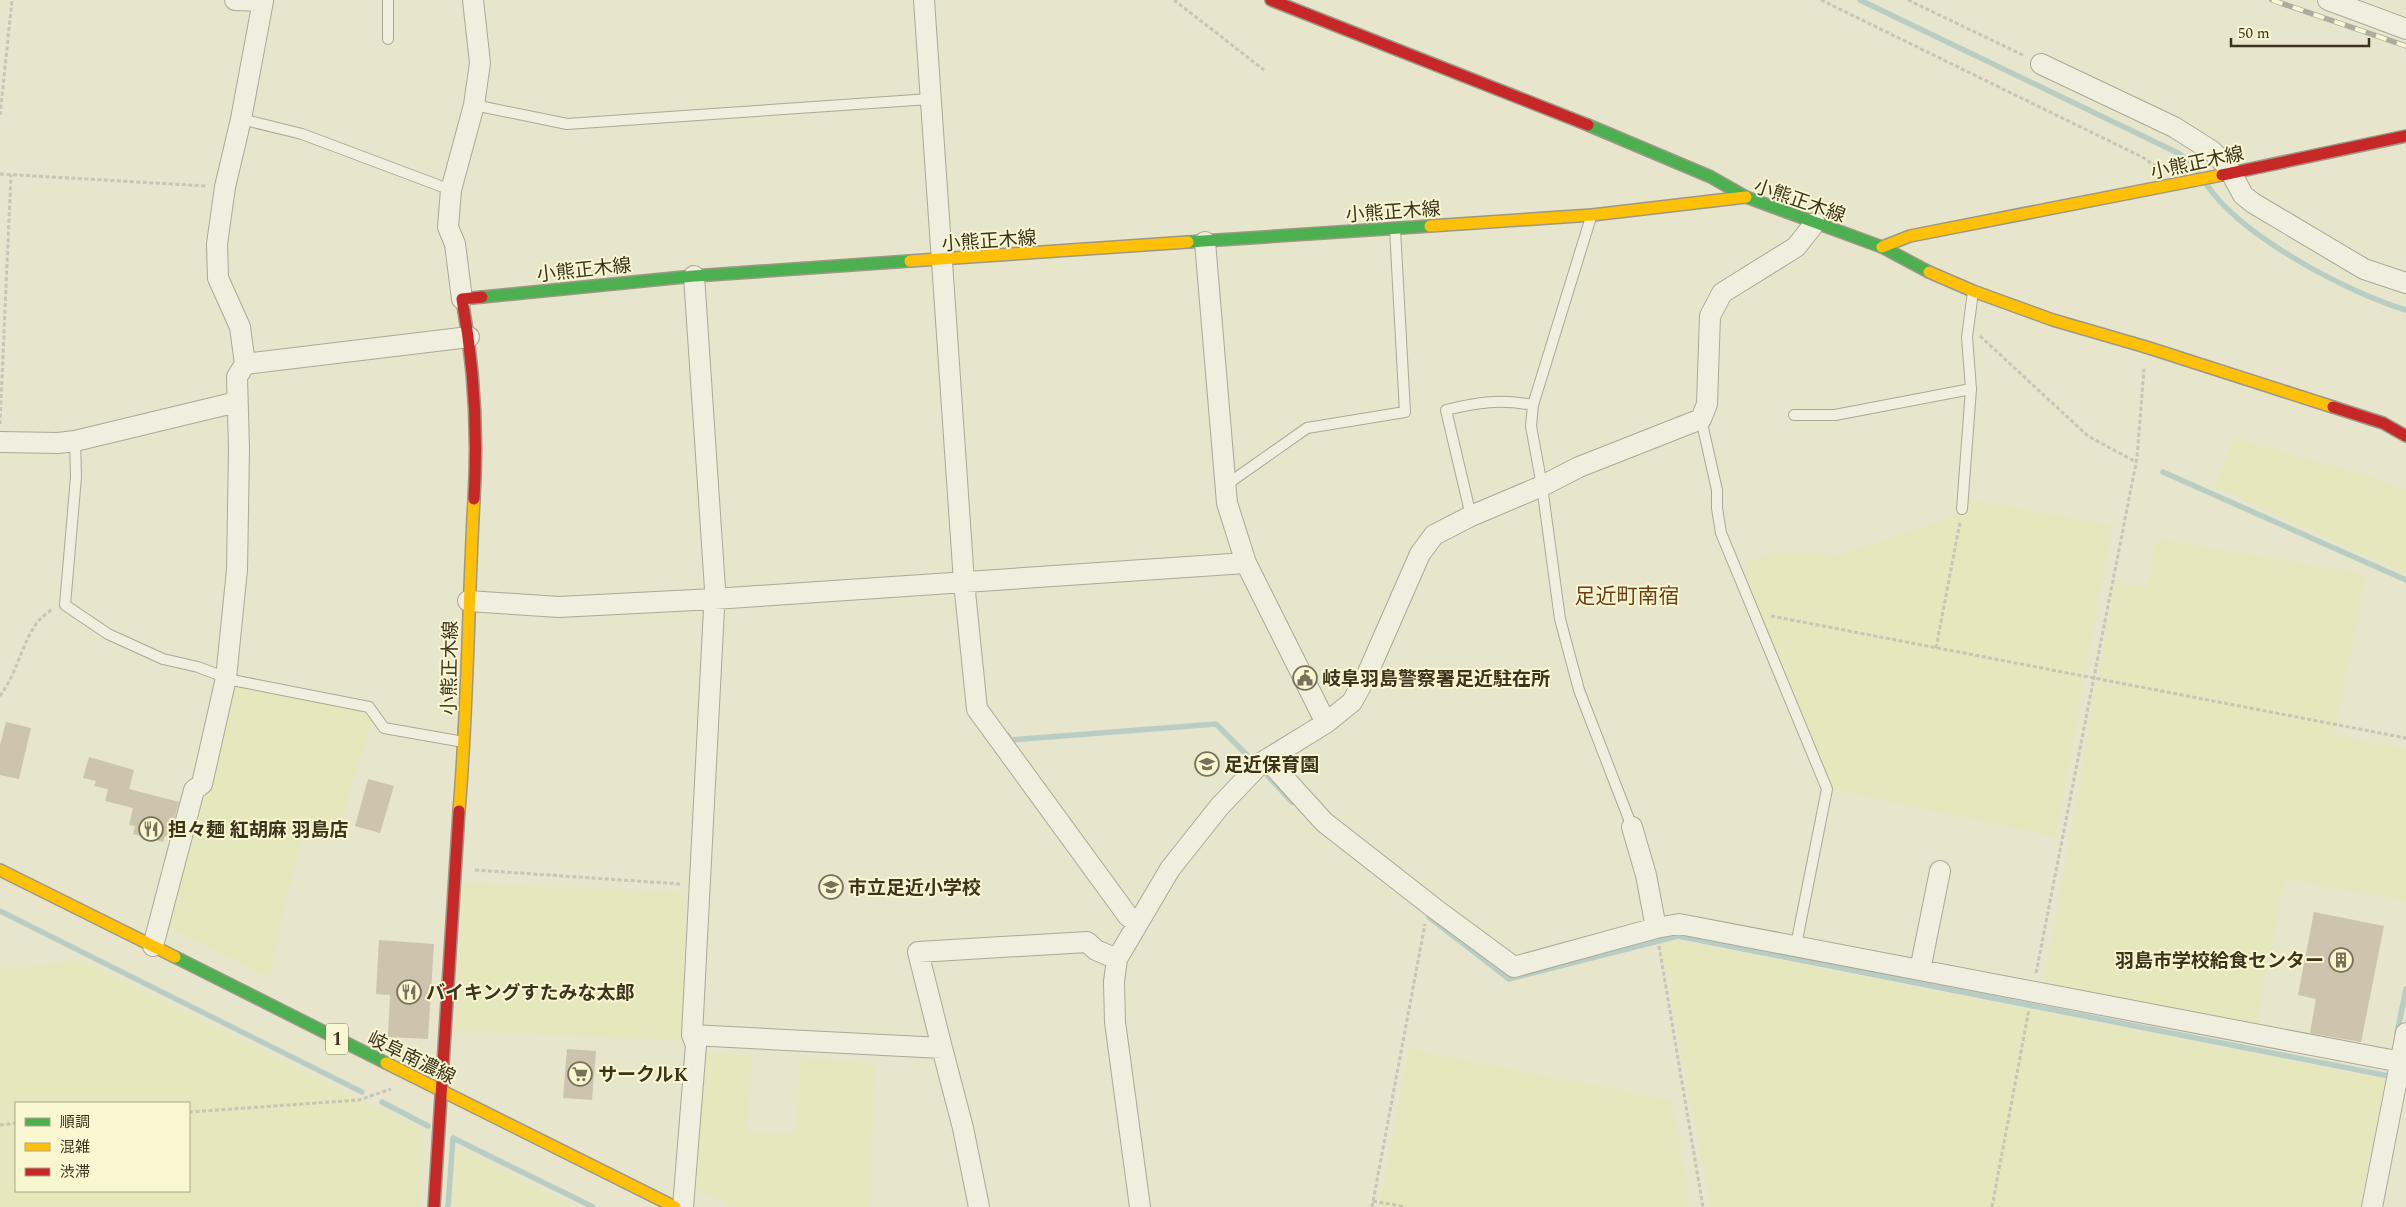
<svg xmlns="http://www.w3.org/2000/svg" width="2406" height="1207" font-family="Spectral,'Noto Sans JP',serif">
<rect width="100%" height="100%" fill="#e7e5cc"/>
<path fill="#e6e7bc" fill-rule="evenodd" d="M 2234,439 L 2360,473 L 2406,491 L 2406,574 L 2215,487 Z
M 1963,498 L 2112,526 L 2056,837 L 1826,788 L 1757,623 L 1745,562 L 1772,554 L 1840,555 L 1956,516 Z
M 2157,539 L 2366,575 L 2334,736 L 2406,749 L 2406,901 L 2285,879 L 2254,1034 L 2043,989 L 2115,583 L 2148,586 Z
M 234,687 L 365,712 L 372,722 L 339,828 L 305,822 L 269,977 L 167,926 L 199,793 Z
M 463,883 L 686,893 L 682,1040 L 456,1031 Z
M 1659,937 L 2385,1079 L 2359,1207 L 1711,1207 Z
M 82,961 L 424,1131 L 420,1207 L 0,1207 L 0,969 ZM 16,1103 L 189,1103 L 189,1191 L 16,1191 Z
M 1409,1049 L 1672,1101 L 1690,1207 L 1379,1207 Z
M 703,1052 L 752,1056 L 747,1132 L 796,1134 L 801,1058 L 875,1063 L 870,1207 L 734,1207 L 697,1189 Z
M 455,1146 L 574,1207 L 451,1207 Z"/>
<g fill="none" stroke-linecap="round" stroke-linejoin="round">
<path stroke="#b8cec5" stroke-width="5.5" d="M 1860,0 L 2178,153 L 2188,160 L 2199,173
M 2207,185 C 2242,237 2347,292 2406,310
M 2163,472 L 2406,580
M 1007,735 L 1011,740 L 1216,724 L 1250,758
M 1266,774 L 1292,802
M 0,911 L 362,1092
M 1429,917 L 1509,979 L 1678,936 L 2389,1076
M 2397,1033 L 2406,989
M 382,1102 L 428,1126
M 448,1207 L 453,1138 L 593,1207"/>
</g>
<path fill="#ccc4ad" d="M 6,722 L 31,728 L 19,779 L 0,775 L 0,745 Z
M 89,757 L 134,770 L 129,789 L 179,802 L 170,836 L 165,836 L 163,842 L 133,834 L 135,826 L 129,825 L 133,808 L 105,801 L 108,789 L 94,786 L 96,781 L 83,778 Z
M 368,779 L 394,786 L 380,833 L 355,826 Z
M 2314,912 L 2384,926 L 2361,1042 L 2310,1033 L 2316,999 L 2298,995 Z
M 379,940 L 434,944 L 428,1039 L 388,1037 L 390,995 L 376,994 Z
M 567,1049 L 596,1051 L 592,1100 L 563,1098 Z"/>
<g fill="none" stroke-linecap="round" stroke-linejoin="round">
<g stroke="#aca896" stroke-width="12">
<path id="lane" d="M 388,39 L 388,0
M 474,105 L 567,124 L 930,99
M 241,119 L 302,134 L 451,190
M 1591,217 L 1533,405 L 1531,426 L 1542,486 L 1560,619 L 1579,690 L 1632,827
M 1794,415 L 1835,415 L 1971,389 L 1967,337 L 1973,292
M 1701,419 L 1717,490 L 1717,508 L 1721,533 L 1827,789 L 1796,945
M 75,441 L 76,477 L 65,605 L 108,634 L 163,659 L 198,667 L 232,680 L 369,707 L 384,728 L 464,742
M 1226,485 L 1307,428 L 1405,412 L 1395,229
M 1962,509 L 1971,389
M 1471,516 L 1446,410 C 1478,402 1501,399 1533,405"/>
</g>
<g stroke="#aca896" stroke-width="22">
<path id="street" d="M 924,0 L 964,582 L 977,709 L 1128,916 L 1138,923
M 2328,0 L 2406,29
M 2041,64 L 2174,127 L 2212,151 L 2228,167 L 2243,195 L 2253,203 L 2364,269 L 2406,283
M 1205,242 L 1227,503 L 1246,563 L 1326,723
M 462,299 L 455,244 L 448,227 L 451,190 L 474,105 L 480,63 L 473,0
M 245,364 L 469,337
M 0,442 L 58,443 L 75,441 L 237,402
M 468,601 L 559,607 L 714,599 L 1246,563
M 1267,759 L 1324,822 L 1434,908 L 1514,967 L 1656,928 L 1679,924 L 2406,1063
M 1632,827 L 1646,875 L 1656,928
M 153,946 L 194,790 L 202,784 L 226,678 L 237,570 L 239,449 L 237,377 L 245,364 L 240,327 L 218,278 L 217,244 L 225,187 L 241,119 L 263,1 L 235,0
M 1920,970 L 1940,871
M 692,1035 L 942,1048 L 918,952 L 1087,942 L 1096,950 L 1117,959
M 942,1048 L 963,1128 L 979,1207
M 683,1207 L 696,1045 L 692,1035 L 715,589 L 694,276
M 1140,1207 L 1115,1022 L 1114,982 L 1117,959 L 1170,869 L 1220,806 L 1261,763 L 1326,723 L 1352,702 L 1366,677 L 1420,554 L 1434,535 L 1471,516 L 1542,486 L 1579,467 L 1701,419 L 1707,404 L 1710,316 L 1722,293 L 1796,247 L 1815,223
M 2372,1207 L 2406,1033"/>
</g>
<g stroke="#9c9885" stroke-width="14">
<path id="fast" d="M 1588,125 L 1711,177 L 1746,197 L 1882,247 L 1929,272
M 1188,242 L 1430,226
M 482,297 L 694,276 L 910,261
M 175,957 L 386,1063"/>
</g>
<g stroke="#9c9885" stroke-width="14">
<path id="slow" d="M 1430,226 L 1592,215 L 1746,197
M 1882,247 L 1910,236 L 2222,175
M 910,261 L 1188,242
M 1929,272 L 1973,291 L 2053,320 L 2146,347 L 2333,407
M 459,811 C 468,707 468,603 474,499
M 0,870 L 175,957
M 386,1063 L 675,1207"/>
</g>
<g stroke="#9c9885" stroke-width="14">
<path id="jam" d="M 1271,0 L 1588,125
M 2222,175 L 2406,136
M 2333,407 L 2383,423 L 2406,436
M 474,499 C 478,432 474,365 462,299 L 482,297
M 434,1207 L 459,811"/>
</g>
<path stroke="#c7c5b6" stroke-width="3" stroke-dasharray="4 2.5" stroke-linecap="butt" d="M 1174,0 L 1264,70
M 1821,0 L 2142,157 L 2157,167
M 1908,0 L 2025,56
M 0,115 L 12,0
M 0,174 L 207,186
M 1980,336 L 2088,436 L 2136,462
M 0,424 L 11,175
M 1771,616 L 2406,738
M 1936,648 L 1960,522
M 0,696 C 16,675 21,646 36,624 C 40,618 48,613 53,608
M 475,870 L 681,884
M 1659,946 L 1703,1207
M 2036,973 L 2137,458 L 2144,369
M 189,1112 L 359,1100 L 391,1089
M 0,1125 L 16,1123
M 1373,1201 L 1405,1207
M 1372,1207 L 1425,924
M 1992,1207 L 2029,1009"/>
<use href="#lane" stroke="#efeedf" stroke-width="10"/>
<use href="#street" stroke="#efeedf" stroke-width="20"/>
<use href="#fast" stroke="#4caf50" stroke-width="11"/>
<use href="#slow" stroke="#ffc107" stroke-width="11"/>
<use href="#jam" stroke="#c62828" stroke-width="11"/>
<g stroke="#aeac9f" stroke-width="5.5">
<path id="rail" d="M 2272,0 L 2406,46"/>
</g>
<use href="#rail" stroke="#f9f6d2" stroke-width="4" stroke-dasharray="11" stroke-linecap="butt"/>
</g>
<defs>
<g id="civic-ring" transform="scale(1.25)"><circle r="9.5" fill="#f9f6d2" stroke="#78715a" stroke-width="1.5"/><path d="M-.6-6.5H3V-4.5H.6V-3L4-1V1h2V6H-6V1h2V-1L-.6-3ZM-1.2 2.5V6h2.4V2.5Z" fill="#78715a"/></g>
<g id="school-ring" transform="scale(1.25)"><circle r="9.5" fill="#f9f6d2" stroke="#78715a" stroke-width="1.5"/><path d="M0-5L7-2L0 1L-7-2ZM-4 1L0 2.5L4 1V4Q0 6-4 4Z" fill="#78715a"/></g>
<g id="restaurant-ring" transform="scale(1.25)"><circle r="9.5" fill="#f9f6d2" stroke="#78715a" stroke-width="1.5"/><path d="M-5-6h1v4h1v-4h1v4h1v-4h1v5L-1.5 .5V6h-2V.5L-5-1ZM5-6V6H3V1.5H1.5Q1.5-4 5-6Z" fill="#78715a"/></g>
<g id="building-ring" transform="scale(1.25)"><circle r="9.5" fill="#f9f6d2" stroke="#78715a" stroke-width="1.5"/><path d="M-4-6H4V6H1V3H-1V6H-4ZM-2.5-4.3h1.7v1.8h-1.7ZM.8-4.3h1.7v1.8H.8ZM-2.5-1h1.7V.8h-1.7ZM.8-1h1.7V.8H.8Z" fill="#78715a"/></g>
<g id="supermarket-ring" transform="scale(1.25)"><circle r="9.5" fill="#f9f6d2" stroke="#78715a" stroke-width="1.5"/><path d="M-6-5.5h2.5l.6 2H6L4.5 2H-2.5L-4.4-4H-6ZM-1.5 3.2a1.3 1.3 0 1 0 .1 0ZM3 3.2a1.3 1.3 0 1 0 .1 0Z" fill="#78715a"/></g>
</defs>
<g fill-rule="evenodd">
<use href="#civic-ring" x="1305" y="678"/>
<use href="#school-ring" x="1207" y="764"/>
<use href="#restaurant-ring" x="151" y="829"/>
<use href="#school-ring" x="831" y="887"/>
<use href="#building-ring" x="2341" y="960"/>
<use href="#restaurant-ring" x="409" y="992"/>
<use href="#supermarket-ring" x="580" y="1074"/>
</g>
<g text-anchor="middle" stroke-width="4" stroke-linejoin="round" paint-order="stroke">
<rect fill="#f9f6d2" stroke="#756e53" stroke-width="1" x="326" y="1023.5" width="22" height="31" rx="4"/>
<g font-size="18" font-weight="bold" fill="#3c331c">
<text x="337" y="1045">1</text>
</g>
<g font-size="19" fill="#3c331c" stroke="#f9f6d2">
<text transform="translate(2197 162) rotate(-12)" y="7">小熊正木線</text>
<text transform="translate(1800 200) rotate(19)" y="7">小熊正木線</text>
<text transform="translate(1393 211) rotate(-4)" y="7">小熊正木線</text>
<text transform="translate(989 240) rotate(-4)" y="7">小熊正木線</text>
<text transform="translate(584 269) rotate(-6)" y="7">小熊正木線</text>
<text transform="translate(449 668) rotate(-89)" y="7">小熊正木線</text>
<text transform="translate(412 1057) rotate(26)" y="7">岐阜南濃線</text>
</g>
<g font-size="19" font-weight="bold" fill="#3c331c" stroke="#f9f6d2" text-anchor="start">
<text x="1322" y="685">岐阜羽島警察署足近駐在所</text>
<text x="1224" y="771">足近保育園</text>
<text x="168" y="836">担々麺 紅胡麻 羽島店</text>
<text x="848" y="894">市立足近小学校</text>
<text x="2324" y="967" text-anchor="end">羽島市学校給食センター</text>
<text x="426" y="999">バイキングすたみな太郎</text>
<text x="598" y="1081">サークルK</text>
</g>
<g font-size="21" fill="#6d3d18" stroke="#f9f6d2">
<text x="1627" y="603">足近町南宿</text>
</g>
</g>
<rect x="15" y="1102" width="175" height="90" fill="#f9f6d2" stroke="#ada889"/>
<rect x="25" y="1118" width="25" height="8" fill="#4caf50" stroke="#ada889"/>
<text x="60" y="1127" font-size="15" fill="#3c331c">順調</text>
<rect x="25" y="1143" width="25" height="8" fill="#ffc107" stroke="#ada889"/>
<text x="60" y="1152" font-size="15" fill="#3c331c">混雑</text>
<rect x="25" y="1168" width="25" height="8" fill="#c62828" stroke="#ada889"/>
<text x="60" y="1177" font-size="15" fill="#3c331c">渋滞</text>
<path d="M2231 38v8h138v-8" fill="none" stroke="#3c331c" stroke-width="2.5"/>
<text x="2238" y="38" font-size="15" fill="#3c331c" stroke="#f9f6d2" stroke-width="4" paint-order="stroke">50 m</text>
</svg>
